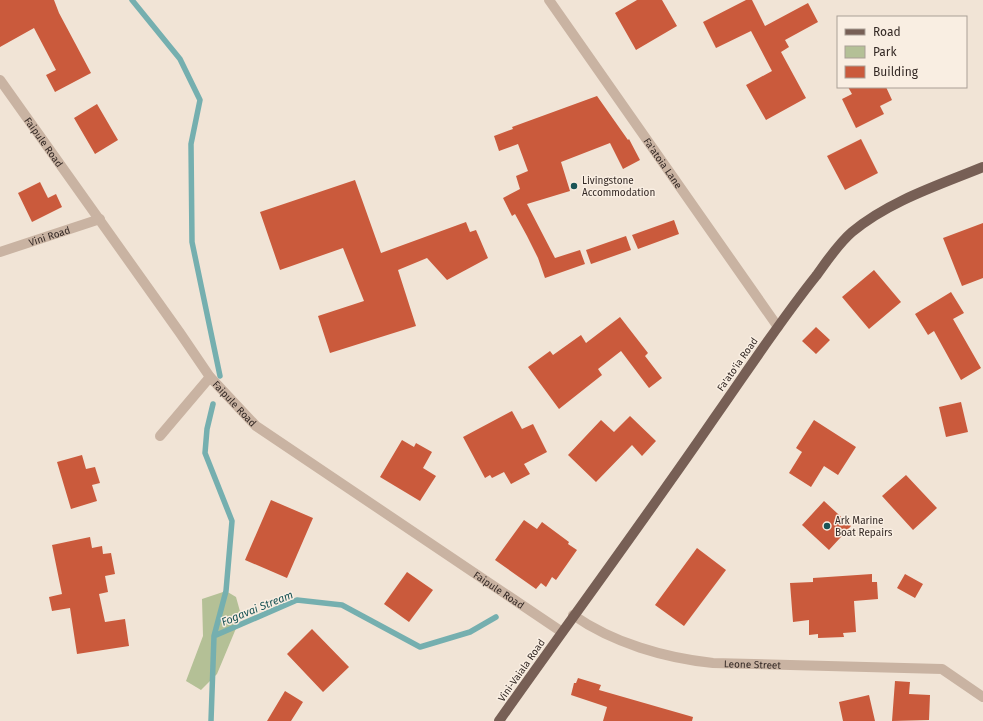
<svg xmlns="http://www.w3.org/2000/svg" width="983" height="721" font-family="'Fira Sans',sans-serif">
<rect width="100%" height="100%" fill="#f1e4d6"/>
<path fill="#b4c096" d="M 226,591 L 236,597 L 241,615 L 237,626 L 217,674 L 201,690 L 186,681 L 203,636 L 202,599 Z"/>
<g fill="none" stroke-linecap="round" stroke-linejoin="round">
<path stroke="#75afaf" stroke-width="5.5" d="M 132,0 L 180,59 L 200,100 L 191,144 L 192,242 L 220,376
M 213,404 L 207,429 L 205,453 L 232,521 L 226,591 L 214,636
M 211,721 L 214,636 L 297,600 L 342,605 L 420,647 L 470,632 L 496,617"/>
</g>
<path fill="#ca5a3c" d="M 0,0 L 54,0 L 59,13 L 91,73 L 55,92 L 46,75 L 56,70 L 34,28 L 0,47 Z
M 637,0 L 662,0 L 677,26 L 636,50 L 615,13 Z
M 746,0 L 752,0 L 765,26 L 808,3 L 818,22 L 785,40 L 789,47 L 781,52 L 806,98 L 766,120 L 746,85 L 772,71 L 751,31 L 716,48 L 703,22 Z
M 848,87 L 886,87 L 892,100 L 880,106 L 884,114 L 856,128 L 842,99 L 852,94 Z
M 597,96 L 628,140 L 629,139 L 640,160 L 623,169 L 610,143 L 561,162 L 570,191 L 527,204 L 555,258 L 580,250 L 585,264 L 545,278 L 538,258 L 527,236 L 515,214 L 512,216 L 503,198 L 520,189 L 516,176 L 528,171 L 518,144 L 499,151 L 494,136 L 513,129 L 512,127 Z
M 97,104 L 118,140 L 95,154 L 74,118 Z
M 861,139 L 878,173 L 845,190 L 827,156 Z
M 355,180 L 381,253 L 466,222 L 470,232 L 476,230 L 488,258 L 447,280 L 427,258 L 398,270 L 416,326 L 330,353 L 318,316 L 364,301 L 343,248 L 280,270 L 260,212 Z
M 40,182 L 48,198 L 56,194 L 62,207 L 32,222 L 18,193 Z
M 674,220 L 679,234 L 638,249 L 632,235 Z
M 983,223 L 983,278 L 962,286 L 943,238 Z
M 626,236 L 631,250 L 591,264 L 586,250 Z
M 874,270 L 901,302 L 869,329 L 842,297 Z
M 951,292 L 964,313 L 953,319 L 981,368 L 961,380 L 934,331 L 928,335 L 915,314 Z
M 620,317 L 648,353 L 645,356 L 662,378 L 649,388 L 621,351 L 598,369 L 602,375 L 559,409 L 528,367 L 550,351 L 553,355 L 581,335 L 586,343 Z
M 816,327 L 830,340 L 816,354 L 802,341 Z
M 961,402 L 968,432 L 946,437 L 939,407 Z
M 512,411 L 522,429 L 533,424 L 547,452 L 524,464 L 530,474 L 511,484 L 504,472 L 492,478 L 490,475 L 485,478 L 463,437 Z
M 630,416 L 656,441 L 642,456 L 632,445 L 596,482 L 568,455 L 601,420 L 614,432 Z
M 814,420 L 856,447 L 838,475 L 824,466 L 811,487 L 789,473 L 802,452 L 796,448 Z
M 402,440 L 414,447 L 416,443 L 432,452 L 423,468 L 436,476 L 420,501 L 380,477 Z
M 82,455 L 86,469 L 95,467 L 100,483 L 92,485 L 97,501 L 71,509 L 57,462 Z
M 906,475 L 937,508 L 913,530 L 882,496 Z
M 271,500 L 313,518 L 287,578 L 245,560 Z
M 824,501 L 851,526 L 829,550 L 802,525 Z
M 524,520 L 537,529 L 542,522 L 569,542 L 568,544 L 577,550 L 556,580 L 552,577 L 546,587 L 541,583 L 536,589 L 495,560 Z
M 90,537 L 92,548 L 102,546 L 103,554 L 111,553 L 115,574 L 105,576 L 108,592 L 99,594 L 105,622 L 125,619 L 129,646 L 77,654 L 70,608 L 52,611 L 49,597 L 62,594 L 52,545 Z
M 697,548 L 726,570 L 684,626 L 655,605 Z
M 407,572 L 433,590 L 409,622 L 384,604 Z
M 872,574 L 872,582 L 877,582 L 878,599 L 854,601 L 856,632 L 843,633 L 844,637 L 818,638 L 818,634 L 809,635 L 809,620 L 793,622 L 790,583 L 813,582 L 813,578 Z
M 905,574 L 923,584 L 915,598 L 897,588 Z
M 312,629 L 349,667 L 323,692 L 287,654 Z
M 578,678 L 601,685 L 599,690 L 693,717 L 692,721 L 603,721 L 607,707 L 571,695 L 574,683 L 576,683 Z
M 895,681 L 910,682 L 909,694 L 930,695 L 929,720 L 892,721 Z
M 285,691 L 303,702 L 291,721 L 267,721 Z
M 869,695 L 875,721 L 843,721 L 839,702 Z"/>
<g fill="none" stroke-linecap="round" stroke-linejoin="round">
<g stroke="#c9b3a2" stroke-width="10">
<path id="s1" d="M 549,0 L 778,327"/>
<path id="s2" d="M 0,80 L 180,333 L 210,377 L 256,426 L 562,632"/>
<path id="s3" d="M 0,252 L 100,219"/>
<path d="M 160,436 L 210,377"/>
<path id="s4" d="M 573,615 C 613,643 665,658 713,663 L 942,669 L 983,697"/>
</g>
<path stroke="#775f55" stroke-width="10" d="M 499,721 C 571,619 645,519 715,417 C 748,370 780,321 816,276 C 827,261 838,244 852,232 C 889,201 939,185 983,167"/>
</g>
<g fill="#1a5456" stroke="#f9eee2" stroke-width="1.5">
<circle cx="574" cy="186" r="4"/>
<circle cx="827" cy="526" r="4"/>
</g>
<g text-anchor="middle" stroke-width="3" stroke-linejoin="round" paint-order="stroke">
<g font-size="10" fill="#342925" stroke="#f9eee2">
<text dy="4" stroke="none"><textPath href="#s2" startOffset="76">Faipule Road</textPath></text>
<text dy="4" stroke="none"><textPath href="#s1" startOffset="199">Fa'atoia Lane</textPath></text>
<text dy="4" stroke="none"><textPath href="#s3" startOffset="52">Vini Road</textPath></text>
<text transform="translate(737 364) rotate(-55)" y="4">Fa'ato'ia Road</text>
<text dy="4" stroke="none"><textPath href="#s2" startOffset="400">Faipule Road</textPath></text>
<text dy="4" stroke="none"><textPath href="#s2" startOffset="724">Faipule Road</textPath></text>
<text dy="4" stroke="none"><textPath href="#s4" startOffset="189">Leone Street</textPath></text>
<text transform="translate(521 670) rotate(-55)" y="4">Vini-Vaiala Road</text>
</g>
<g font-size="10" fill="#342925" stroke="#f9eee2" text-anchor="start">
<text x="582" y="184">Livingstone<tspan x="582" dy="12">Accommodation</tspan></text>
<text x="835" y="524">Ark Marine<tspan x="835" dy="12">Boat Repairs</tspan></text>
</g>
<g font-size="11" font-style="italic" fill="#1a5456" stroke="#f9eee2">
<text transform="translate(257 608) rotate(-22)" y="4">Fogavai Stream</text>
</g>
</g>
<rect x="837" y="16" width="130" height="72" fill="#f9eee2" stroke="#aa9f96"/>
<rect x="845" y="29" width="20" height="6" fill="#775f55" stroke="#aa9f96"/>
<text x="873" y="36" font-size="12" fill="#342925">Road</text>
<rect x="845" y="46" width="20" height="12" fill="#b4c096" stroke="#aa9f96"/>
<text x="873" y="56" font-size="12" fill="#342925">Park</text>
<rect x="845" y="66" width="20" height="12" fill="#ca5a3c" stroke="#aa9f96"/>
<text x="873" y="76" font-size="12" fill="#342925">Building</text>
</svg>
